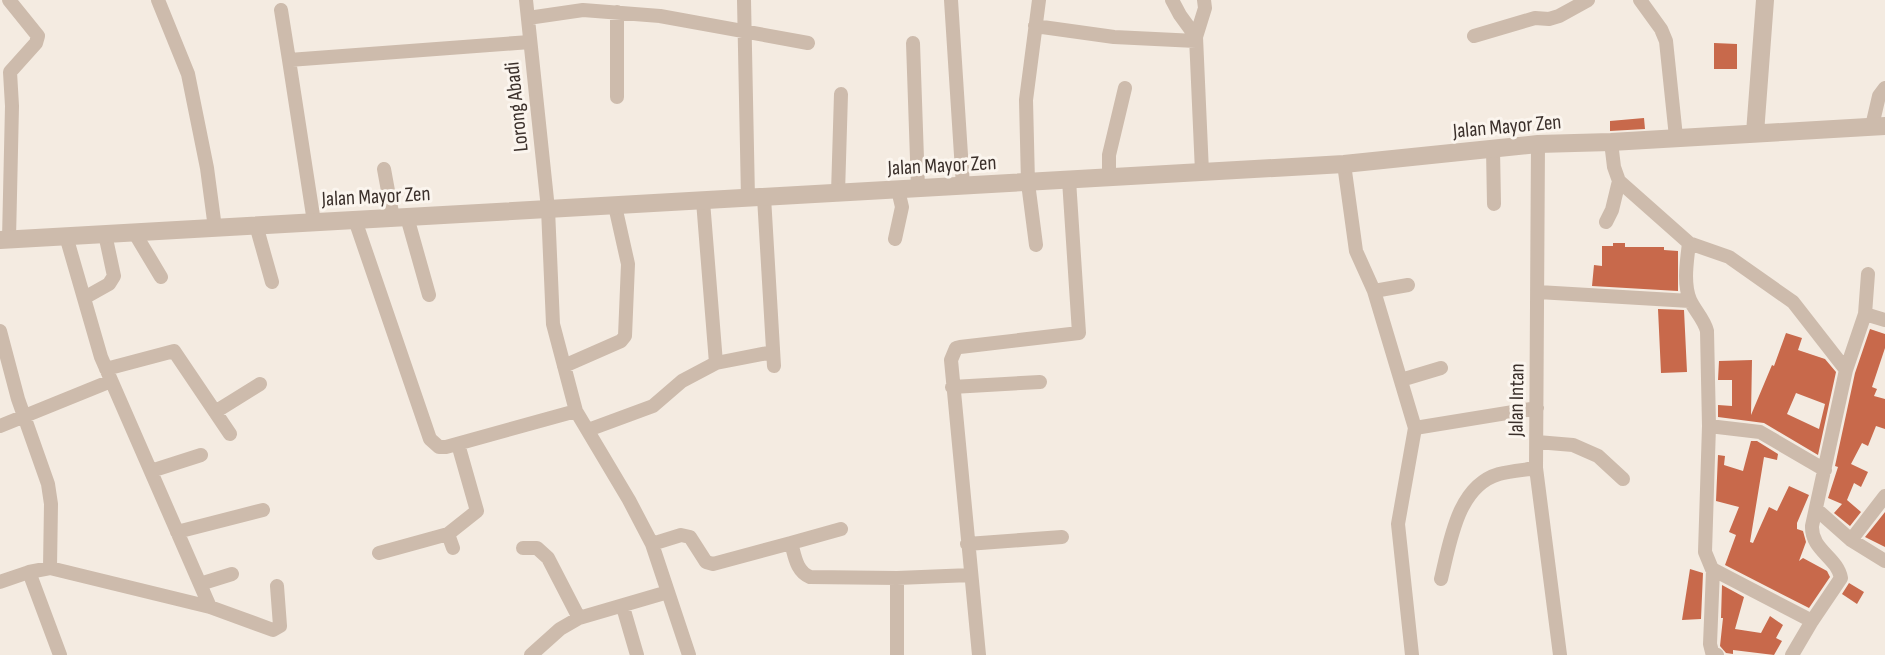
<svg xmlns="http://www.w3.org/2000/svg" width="1885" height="655" font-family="'Sofia Sans Condensed',sans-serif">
<rect width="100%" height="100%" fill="#f4ebe1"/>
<path fill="#c8694b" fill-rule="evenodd" d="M 1714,43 L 1737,44 L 1737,69 L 1714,69 Z
M 1644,118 L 1645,129 L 1610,131 L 1610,121 Z
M 1613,243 L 1625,243 L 1625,247 L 1664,247 L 1664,250 L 1678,251 L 1678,291 L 1592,286 L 1594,265 L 1602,266 L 1602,246 L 1613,246 Z
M 1658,309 L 1684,310 L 1687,372 L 1661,373 Z
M 1870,329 L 1885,334 L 1885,348 L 1872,387 L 1877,389 L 1874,396 L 1885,399 L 1885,429 L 1876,426 L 1868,446 L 1862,443 L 1851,464 L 1868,472 L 1861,487 L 1854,483 L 1847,500 L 1861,512 L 1850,526 L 1834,513 L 1842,504 L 1828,498 L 1838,467 L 1835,466 L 1855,373 Z
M 1786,333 L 1802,338 L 1798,350 L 1825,359 L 1836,372 L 1818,455 L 1764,423 L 1718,417 L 1718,405 L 1732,406 L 1732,380 L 1718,380 L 1719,361 L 1752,360 L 1751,415 L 1772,365 L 1774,366 ZM 1796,393 L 1825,404 L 1819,429 L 1787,414 Z
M 1751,441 L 1757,441 L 1778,454 L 1777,460 L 1764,457 L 1750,542 L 1753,543 L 1769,507 L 1777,511 L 1789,486 L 1809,495 L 1797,523 L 1797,529 L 1803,531 L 1806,542 L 1799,561 L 1803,558 L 1827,571 L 1830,577 L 1809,608 L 1725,565 L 1736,535 L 1729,532 L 1739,507 L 1716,501 L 1718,455 L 1725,456 L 1724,465 L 1743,471 Z
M 1885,512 L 1885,547 L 1865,537 Z
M 1690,569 L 1703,573 L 1701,619 L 1682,620 Z
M 1849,583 L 1864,592 L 1857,604 L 1842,594 Z
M 1722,585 L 1744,597 L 1735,629 L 1761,633 L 1770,616 L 1783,625 L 1776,638 L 1782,641 L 1774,655 L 1733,650 L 1733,654 L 1726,653 L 1720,646 L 1723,618 L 1721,618 Z"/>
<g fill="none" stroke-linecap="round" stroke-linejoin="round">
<path stroke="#cdbbac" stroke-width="14" d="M 158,0 L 188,74 L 207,168 L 215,228
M 526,0 L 548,209 L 553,324 L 576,411 L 629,500 L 652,544 L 689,655
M 744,0 L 748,198
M 951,0 L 963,186
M 1172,0 L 1180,15 L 1196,37
M 1640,0 L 1661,29 L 1666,41 L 1676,137
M 281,10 L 289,60
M 617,12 L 617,97
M 528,18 L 583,10 L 660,16 L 808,43
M 1035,26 L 1114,37 L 1196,41
M 1474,36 L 1535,18 L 1549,19 L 1559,16 L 1588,0
M 913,43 L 918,188
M 1872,126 L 1879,96 L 1885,88
M 1611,142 L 1614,167 L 1619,181 L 1689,243 L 1729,257 L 1793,302 L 1846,370
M 1538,144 L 1536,468 L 1560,655
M 1493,149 L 1494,204
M 1344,164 L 1356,251 L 1374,291 L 1415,428 L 1398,524 L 1412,655
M 384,169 L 393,218
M 1202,172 L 1196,37 L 1205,8 L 1204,0
M 1109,178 L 1109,155 L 1125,88
M 838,193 L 841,94
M 764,197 L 774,366
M 407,217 L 429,295
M 355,220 L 430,439 L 439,447 L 446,447 L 576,411
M 314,222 L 289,60 L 530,42
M 1606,222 L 1612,210 L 1619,181
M 256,225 L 272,282
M 134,232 L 161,277
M 66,236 L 101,357 L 210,607
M 9,239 L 12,106 L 10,72 L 36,43 L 38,36 L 9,0
M 895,239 L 902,207 L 898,190
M 1689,243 C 1687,261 1683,283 1690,300 C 1695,311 1704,319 1707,331 L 1709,426 L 1760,432 L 1825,470
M 1036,245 L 1028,183 L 1026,100 L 1039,0
M 1374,291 L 1408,285
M 1538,292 L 1690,301
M 84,298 L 109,284 L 114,276 L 105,234
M 1865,314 L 1885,320
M 0,331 L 18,399 L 48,484 L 51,504 L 50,568 L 29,572
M 716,363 L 773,352
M 564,366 L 621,341 L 625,336 L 628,264 L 615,206
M 106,369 L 174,351 L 230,434
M 1401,380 L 1441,368
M 952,387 L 1040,382
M 215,412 L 260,384
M 0,426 L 111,381
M 1709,426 L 1705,552 L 1712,569 L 1812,621
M 1415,428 L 1537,408
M 588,430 L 653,406 L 682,381 L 716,363 L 703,201
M 1537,442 L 1573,445 L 1598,456 L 1623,479
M 151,471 L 201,455
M 1816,509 L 1851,540 L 1885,561
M 177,532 L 263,510
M 1851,540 L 1885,496
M 791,543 L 841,529
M 652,544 L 681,535 L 690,537 L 706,562 L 713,564 L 791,543 C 795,556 796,571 810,577 L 897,578 L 971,575
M 967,544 L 1062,537
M 453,548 L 448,534 L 477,511 L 458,444
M 523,548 L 537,548 L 548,558 L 579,618
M 379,553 L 448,534
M 50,568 L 210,607 L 273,630 L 280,626 L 277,586
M 1713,570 L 1710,644 L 1712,652 L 1717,655
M 1441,579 C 1450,543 1457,486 1499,474 C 1511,471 1524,470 1536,468
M 0,582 L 29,572 L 60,655
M 200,584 L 232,574
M 623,607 L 637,655
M 531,655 L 560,629 L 579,618 L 668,592
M 897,655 L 897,578
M 979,655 L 951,360 L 956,348 L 960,347 L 1079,333 L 1069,180
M 1792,655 L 1812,621 L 1841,578 C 1837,557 1811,550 1812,526 L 1846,370 L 1865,314 L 1868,274"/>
<path stroke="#cdbbac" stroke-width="18" d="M 1755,133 L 1765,0
M 0,240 L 1344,164 L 1538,144 L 1611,142 L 1885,126"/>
</g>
<g text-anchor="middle" stroke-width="6" stroke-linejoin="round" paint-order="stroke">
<g font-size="21" fill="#3b302b" stroke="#fbf5ee">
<text transform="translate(516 107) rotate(-96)" y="7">Lorong Abadi</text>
<text transform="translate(1507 126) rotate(-5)" y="7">Jalan Mayor Zen</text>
<text transform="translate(942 165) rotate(-3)" y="7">Jalan Mayor Zen</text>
<text transform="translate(376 196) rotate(-3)" y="7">Jalan Mayor Zen</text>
<text transform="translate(1516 400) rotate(-89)" y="7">Jalan Intan</text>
</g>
</g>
</svg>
